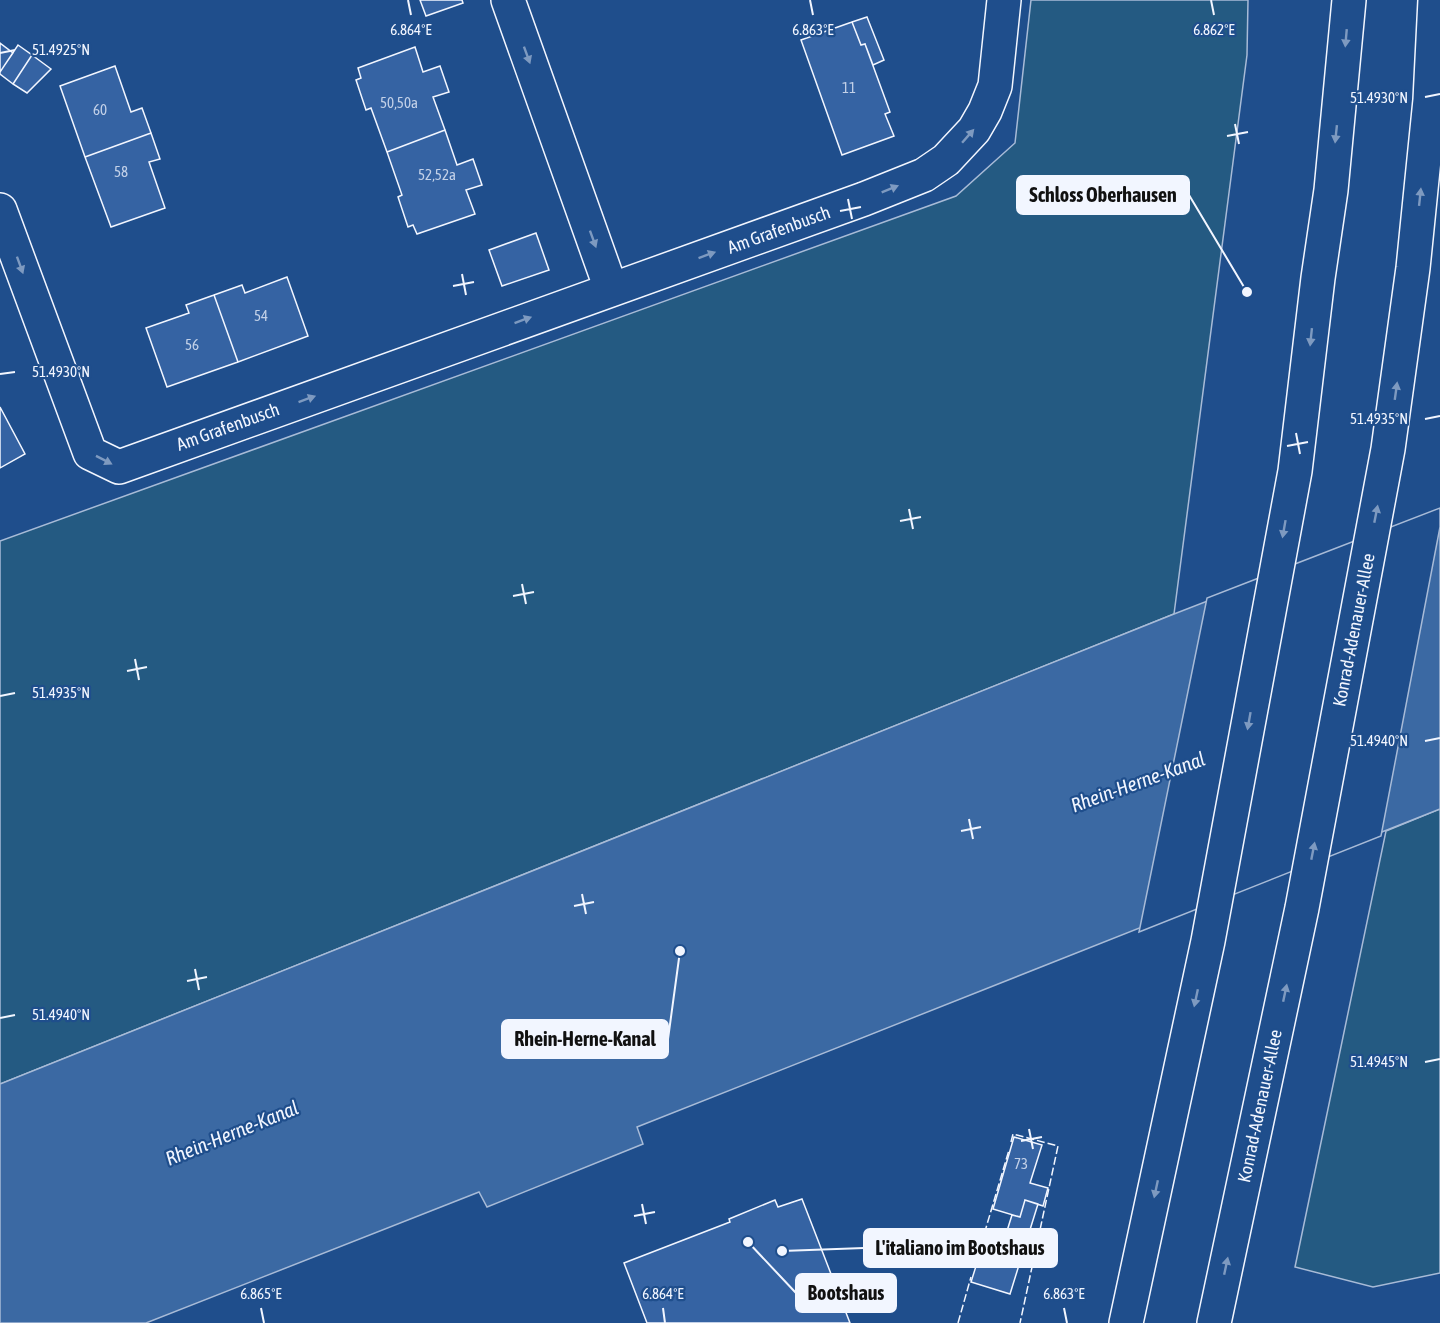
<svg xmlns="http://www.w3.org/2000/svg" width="1440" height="1323" font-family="'Asap Condensed',sans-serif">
<rect width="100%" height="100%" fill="#1f4e8c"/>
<path fill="#245a82" stroke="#a8bbd7" stroke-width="1.5" d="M 1031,0 L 1248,0 L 1247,55 L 1174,614 L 0,1084 L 0,541 L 956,196 L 1015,143 Z
M 1440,809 L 1440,1273 L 1373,1287 L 1295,1267 L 1386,831 Z"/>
<path fill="#3b69a3" stroke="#a8bbd7" stroke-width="1.5" d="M 1440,511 L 1440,809 L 637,1127 L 643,1144 L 487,1207 L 479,1192 L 146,1323 L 0,1323 L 0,1084 L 1174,614 Z"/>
<path fill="#1f4e8c" stroke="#a8bbd7" stroke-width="1.5" d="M 1440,508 L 1440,527 L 1381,836 L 1139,932 L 1207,598 Z"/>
<path fill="#3563a3" stroke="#f2f6ff" stroke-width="1.5" d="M 420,0 L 462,0 L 463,3 L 426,16 Z
M 867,17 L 884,60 L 873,65 L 865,44 L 861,45 L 852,22 Z
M 852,22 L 861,45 L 865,44 L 890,112 L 885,114 L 894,136 L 842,155 L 801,40 Z
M 0,43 L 13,53 L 0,72 Z
M 18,45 L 32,55 L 13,84 L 0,74 L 0,72 Z
M 415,47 L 423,72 L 440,66 L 449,92 L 433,97 L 445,130 L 387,152 L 371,108 L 366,110 L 356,80 L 361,78 L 358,68 Z
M 32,55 L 51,69 L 27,93 L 13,84 Z
M 115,66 L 131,112 L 142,108 L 151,133 L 85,157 L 60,86 Z
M 445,130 L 457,165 L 473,159 L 482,185 L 466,190 L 475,214 L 417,234 L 413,225 L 408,227 L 398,197 L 402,195 L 387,152 Z
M 151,133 L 160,159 L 149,162 L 165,208 L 111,227 L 85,157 Z
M 536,233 L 549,270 L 502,286 L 489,250 Z
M 287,277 L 308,336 L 238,362 L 214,295 L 242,285 L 245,293 Z
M 214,295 L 238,362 L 167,387 L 146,328 L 189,313 L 186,305 Z
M 0,407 L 25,454 L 0,468 Z
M 1014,1137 L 1042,1145 L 1030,1183 L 1048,1188 L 1043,1206 L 1025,1200 L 1020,1217 L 993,1209 Z
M 802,1199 L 850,1323 L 647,1323 L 624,1263 L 730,1222 L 729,1219 L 775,1200 L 778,1207 Z
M 1025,1200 L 1038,1204 L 1010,1294 L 971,1282 L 983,1244 L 1001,1250 L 1012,1215 L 1020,1217 Z"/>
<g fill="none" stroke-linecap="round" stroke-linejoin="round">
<g stroke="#f2f6ff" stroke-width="36">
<path id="minor" d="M 508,0 L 611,289
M 0,210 L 90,453 L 119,467 L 864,199 L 924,175 L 946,160 L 974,130 L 985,111 L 995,86 L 1004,0"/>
</g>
<g stroke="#f2f6ff" stroke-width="36">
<path id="major" d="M 1126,1323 L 1208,941 L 1295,471 L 1318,278 L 1331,190 L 1349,0
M 1214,1323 L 1302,908 L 1388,449 L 1413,268 L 1430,100 L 1435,0"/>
</g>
<use href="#minor" stroke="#1f4e8c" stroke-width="33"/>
<use href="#major" stroke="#1f4e8c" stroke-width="33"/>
<path stroke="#f2f6ff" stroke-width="1.5" stroke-dasharray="8 3" stroke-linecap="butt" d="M 1011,1142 L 1013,1134 L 1058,1146 L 1020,1323
M 975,1265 L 1009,1150
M 958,1323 L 971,1277"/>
</g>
<defs><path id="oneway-solid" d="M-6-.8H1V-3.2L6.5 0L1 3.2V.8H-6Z" transform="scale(1.5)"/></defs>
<g fill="#7e9ac0">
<use href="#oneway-solid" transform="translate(1346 38) rotate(95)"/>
<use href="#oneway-solid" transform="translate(527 55) rotate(70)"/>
<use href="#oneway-solid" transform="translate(1336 134) rotate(96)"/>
<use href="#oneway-solid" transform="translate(968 136) rotate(-49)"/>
<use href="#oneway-solid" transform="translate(890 189) rotate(-22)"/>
<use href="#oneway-solid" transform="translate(1420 197) rotate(-84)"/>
<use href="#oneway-solid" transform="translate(593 239) rotate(70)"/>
<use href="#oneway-solid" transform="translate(707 255) rotate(-20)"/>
<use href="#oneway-solid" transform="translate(20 265) rotate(70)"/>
<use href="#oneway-solid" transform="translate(523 320) rotate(-20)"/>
<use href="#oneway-solid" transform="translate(1311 337) rotate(96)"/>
<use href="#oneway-solid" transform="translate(1396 391) rotate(-82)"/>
<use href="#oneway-solid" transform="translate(307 399) rotate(-20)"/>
<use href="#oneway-solid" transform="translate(104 460) rotate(27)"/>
<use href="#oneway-solid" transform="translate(1376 514) rotate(-79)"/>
<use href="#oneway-solid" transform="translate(1284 529) rotate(100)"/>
<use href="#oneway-solid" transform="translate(1249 721) rotate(100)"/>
<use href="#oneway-solid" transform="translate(1313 851) rotate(-79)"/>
<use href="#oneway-solid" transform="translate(1285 993) rotate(-78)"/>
<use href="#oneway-solid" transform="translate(1196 998) rotate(102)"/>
<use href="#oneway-solid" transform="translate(1156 1189) rotate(102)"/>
<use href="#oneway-solid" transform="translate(1226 1266) rotate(-78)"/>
</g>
<path fill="none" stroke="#f2f6ff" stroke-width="2" d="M 408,0 L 411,15M 810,0 L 813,15M 1211,0 L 1214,15M 0,53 L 15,50M 1425,97 L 1440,94M 1235,124 L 1239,144M 1227,136 L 1248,132M 848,199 L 852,219M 840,211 L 861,207M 462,274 L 466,295M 453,286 L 474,282M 0,374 L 15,372M 1425,419 L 1440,416M 1296,433 L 1300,454M 1287,446 L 1308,442M 909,509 L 913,529M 900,521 L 921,517M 522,584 L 526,604M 513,596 L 534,592M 135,659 L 139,680M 127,671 L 147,667M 0,696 L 15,693M 1425,741 L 1440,738M 969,819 L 973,839M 961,831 L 981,827M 582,894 L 586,914M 574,906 L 594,902M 195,969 L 199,990M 187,981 L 207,977M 0,1018 L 15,1015M 1425,1062 L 1440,1059M 1029,1129 L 1033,1149M 1021,1141 L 1042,1137M 642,1204 L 646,1224M 634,1216 L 655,1212M 261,1308 L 264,1323M 663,1308 L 665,1323M 1064,1308 L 1067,1323"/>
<g text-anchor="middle" stroke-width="4.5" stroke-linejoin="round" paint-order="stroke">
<g font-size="15" fill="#c3d1e8">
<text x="849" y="93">11</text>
<text x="399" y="108">50,50a</text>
<text x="100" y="115">60</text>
<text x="121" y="177">58</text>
<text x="437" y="180">52,52a</text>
<text x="261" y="321">54</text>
<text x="192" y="350">56</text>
<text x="1021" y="1169">73</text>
</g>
<g font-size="18" fill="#f2f6ff" stroke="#1f4e8c">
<text transform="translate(779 230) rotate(-20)" y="6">Am Grafenbusch</text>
<text transform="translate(228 427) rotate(-20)" y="6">Am Grafenbusch</text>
<text transform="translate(1354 630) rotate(-79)" y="6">Konrad-Adenauer-Allee</text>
<text transform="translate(1260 1106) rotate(-78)" y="6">Konrad-Adenauer-Allee</text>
</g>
<g font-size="20" font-style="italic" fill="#f2f6ff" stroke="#1f4e8c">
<text transform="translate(1138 782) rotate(-20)" y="7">Rhein-Herne-Kanal</text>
<text transform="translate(232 1133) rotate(-22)" y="7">Rhein-Herne-Kanal</text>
</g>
</g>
<g font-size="15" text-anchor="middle" fill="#f2f6ff" stroke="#1f4e8c" stroke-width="4.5" stroke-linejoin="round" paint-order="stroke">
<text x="411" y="35">6.864°E</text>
<text x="813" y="35">6.863°E</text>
<text x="1214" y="35">6.862°E</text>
<text x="61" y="55">51.4925°N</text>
<text x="1379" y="103">51.4930°N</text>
<text x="61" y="377">51.4930°N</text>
<text x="1379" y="424">51.4935°N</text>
<text x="61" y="698">51.4935°N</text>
<text x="1379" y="746">51.4940°N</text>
<text x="61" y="1020">51.4940°N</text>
<text x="1379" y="1067">51.4945°N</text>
<text x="261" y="1299">6.865°E</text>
<text x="663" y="1299">6.864°E</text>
<text x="1064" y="1299">6.863°E</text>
</g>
<path fill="none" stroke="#f2f6ff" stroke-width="2" d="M1247 292L1189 195M680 951L668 1039M782 1251L864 1248M748 1242L796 1293"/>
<g fill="#f2f6ff" stroke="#1f4e8c" stroke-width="2">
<circle cx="1247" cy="292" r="6"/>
<circle cx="680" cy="951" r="6"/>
<circle cx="782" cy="1251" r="6"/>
<circle cx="748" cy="1242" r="6"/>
</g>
<g fill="#f2f6ff" stroke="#f2f6ff" stroke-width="2">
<rect x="1017" y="176" width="172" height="38" rx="6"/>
<rect x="502" y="1020" width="166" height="38" rx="6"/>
<rect x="864" y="1229" width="193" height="38" rx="6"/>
<rect x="796" y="1274" width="100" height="38" rx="6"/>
</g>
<g font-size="20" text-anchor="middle" font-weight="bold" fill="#111">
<text x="1103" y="202">Schloss Oberhausen</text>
<text x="585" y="1046">Rhein-Herne-Kanal</text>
<text x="960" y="1255">L'italiano im Bootshaus</text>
<text x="846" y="1300">Bootshaus</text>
</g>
</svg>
